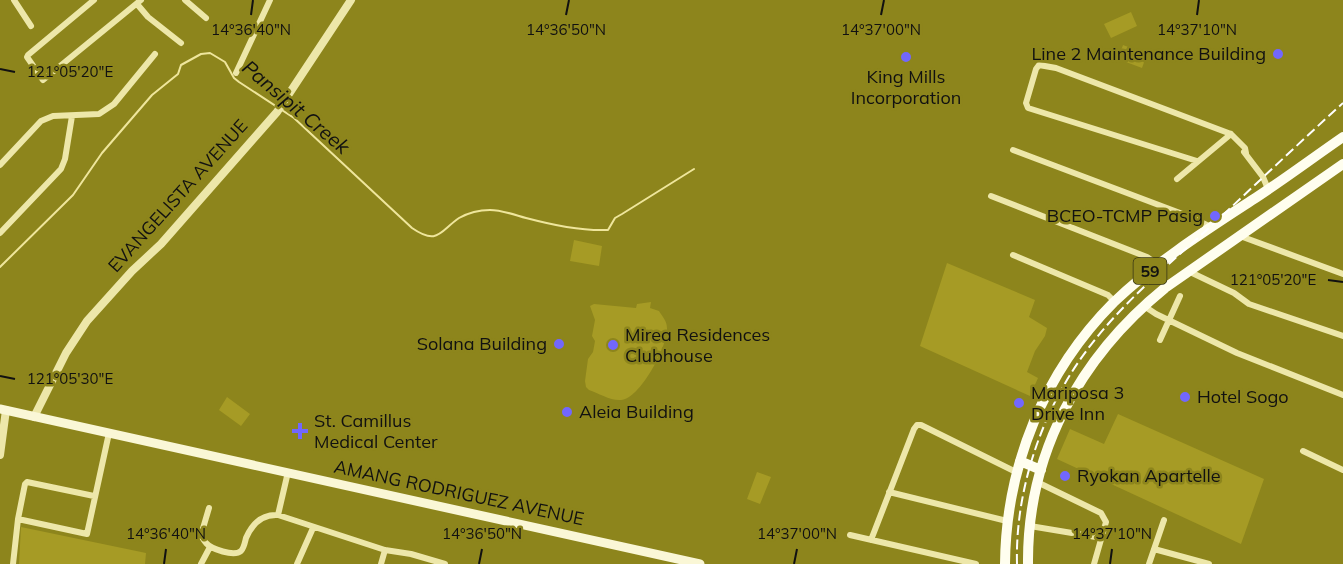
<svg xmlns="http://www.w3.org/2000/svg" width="1343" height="564" font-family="Mulish,sans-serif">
<rect width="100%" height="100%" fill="#8d851c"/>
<path fill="#a69b25" d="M 1131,12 L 1137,26 L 1111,38 L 1104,24 Z
M 1123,45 L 1147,54 L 1142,68 L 1118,59 Z
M 574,240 L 602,246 L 599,266 L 570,261 Z
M 947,263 L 1035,300 L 1029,317 L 1047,328 L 1045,336 L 1035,351 L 1027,372 L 1038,378 L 1030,396 L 920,346 Z
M 651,302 L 650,308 L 659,311 C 662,316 667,321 667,328 C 668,346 640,399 621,400 C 611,401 598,393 589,390 L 586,387 L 585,381 L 588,359 L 593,352 L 595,341 L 592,336 L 595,320 L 590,306 L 594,304 L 636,308 L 637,304 Z
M 227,397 L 250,414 L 241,426 L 219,410 Z
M 1118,414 L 1264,479 L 1241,544 L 1057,459 L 1070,429 L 1104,444 Z
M 757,472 L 771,477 L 760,504 L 747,499 Z
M 21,527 L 146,553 L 145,564 L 19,564 Z"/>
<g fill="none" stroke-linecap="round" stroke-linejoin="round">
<path stroke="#efe69c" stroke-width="2" d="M 0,267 L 73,195 L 102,153 L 152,95 L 178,74 L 181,65 L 201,54 L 210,53 L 225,62 L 234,78 L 239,82 L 294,118 L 412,228 C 438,246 440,231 459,218 C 468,213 480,210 490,210 C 502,210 515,215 526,218 C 553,225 580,231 608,230 L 615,218 L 622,214 L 694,169"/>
<path stroke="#ede7a9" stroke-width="6" d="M 14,0 L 31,26
M 94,0 L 28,55 L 27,57 L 43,80 L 141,0
M 185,0 L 206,18
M 137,4 L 148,17 L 181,43
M 236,73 L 270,0
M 1013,150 L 1188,216 L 1211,227
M 1244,152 L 1263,177 L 1268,189
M 1197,161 L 1028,108 L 1026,103 L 1036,69 L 1039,65 L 1056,68 L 1231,134 L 1245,148 L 1246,153
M 0,165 L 41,121 L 53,116 L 99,114 L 114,104 L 155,54
M 1177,179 L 1231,134
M 991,196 L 1147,257 L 1158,265
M 0,233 L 61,169 L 65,159 L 72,116
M 1240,236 L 1343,274
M 1013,255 L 1108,295 L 1115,302
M 1188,271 L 1234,293 L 1249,304 L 1343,336
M 1144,306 L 1156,314 L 1237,353 L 1343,395
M 1160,340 L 1180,296
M 1303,451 L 1343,470
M 1037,482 L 1101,513 L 1106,522 L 1094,564
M 889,492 L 1007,521
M 209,508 L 201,535 C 202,537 204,541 206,543 C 211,549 234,557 241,551 C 244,548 245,542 246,538 C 252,524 262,514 278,515 L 385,550 L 411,554 L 445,564
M 278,515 L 288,472
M 18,519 L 87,534 L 109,433
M 1030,526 L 1102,538
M 850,535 L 976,564
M 871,540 L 914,429 L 917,425 L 921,425 L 1016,472
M 1154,549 L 1209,564
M 13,564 L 18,519 L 25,484 L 27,482 L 94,496
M 201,564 L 210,547
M 297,564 L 313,528
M 381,564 L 385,550
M 1149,564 L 1164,520"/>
<path stroke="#ede7a9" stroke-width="8" d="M 34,417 L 66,353 L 87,321 L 132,271 L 161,244 L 277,112 L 351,0
M 0,455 L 6,410"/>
<path stroke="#faf7d6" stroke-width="9" d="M 0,409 L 700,564"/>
<path stroke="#fffeef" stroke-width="10" d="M 1020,461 L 1041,470
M 1005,564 C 1006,466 1044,372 1114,302 C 1157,261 1208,229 1257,197 C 1286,178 1314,157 1343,137
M 1028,564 C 1027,453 1080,357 1165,288 L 1343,164"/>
<path stroke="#fff" stroke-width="2" stroke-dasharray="10 4.5" stroke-linecap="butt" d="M 1017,564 C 1015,490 1042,410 1087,350 C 1121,304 1167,266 1209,228 C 1254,186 1298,144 1343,103"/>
</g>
<path fill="none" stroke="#111" stroke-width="2" d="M 251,15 L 253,0M 566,15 L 569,0M 881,15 L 884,0M 1197,15 L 1199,0M 0,69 L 15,72M 1328,280 L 1343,282M 0,376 L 15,379M 164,564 L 166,549M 479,564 L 482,549M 794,564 L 797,549M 1110,564 L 1112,549"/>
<g fill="#7267fd" stroke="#8d851c" stroke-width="2">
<circle cx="1278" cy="54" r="6"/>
<circle cx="906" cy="57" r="6"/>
<circle cx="1215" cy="216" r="6"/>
<circle cx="559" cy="344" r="6"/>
<circle cx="613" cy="345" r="6"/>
<circle cx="1185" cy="397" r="6"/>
<circle cx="1019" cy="403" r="6"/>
<circle cx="567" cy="412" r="6"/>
<path d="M297 422h6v6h6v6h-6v6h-6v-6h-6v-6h6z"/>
<circle cx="1065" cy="476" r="6"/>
</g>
<g text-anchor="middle" stroke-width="5" stroke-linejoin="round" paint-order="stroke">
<rect fill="#8d851c" stroke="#363414" stroke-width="1.5" x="1133.5" y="258" width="33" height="26" rx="4.5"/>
<g font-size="16" font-weight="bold" fill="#111">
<text x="1150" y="277">59</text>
</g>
<g font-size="18" fill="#111" stroke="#8d851c" text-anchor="start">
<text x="1266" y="60" text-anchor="end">Line 2 Maintenance Building</text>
<text x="906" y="83" text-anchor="middle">King Mills<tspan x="906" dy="21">Incorporation</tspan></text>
<text x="1203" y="222" text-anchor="end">BCEO-TCMP Pasig</text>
<text x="625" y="341">Mirea Residences<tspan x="625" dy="21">Clubhouse</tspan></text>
<text x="547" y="350" text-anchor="end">Solana Building</text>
<text x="1031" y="399">Mariposa 3<tspan x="1031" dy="21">Drive Inn</tspan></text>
<text x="1197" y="403">Hotel Sogo</text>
<text x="579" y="418">Aleia Building</text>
<text x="314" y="427">St. Camillus<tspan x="314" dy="21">Medical Center</tspan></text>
<text x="1077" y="482">Ryokan Apartelle</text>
</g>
<g font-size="18" fill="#111" stroke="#8d851c">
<text transform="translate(178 196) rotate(-48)" y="6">EVANGELISTA AVENUE</text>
<text transform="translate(459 493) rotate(12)" y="6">AMANG RODRIGUEZ AVENUE</text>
</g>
<g font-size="20" font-style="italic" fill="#111" stroke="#8d851c">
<text transform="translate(296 107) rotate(40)" y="7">Pansipit Creek</text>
</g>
</g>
<g font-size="15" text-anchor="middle" fill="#111" stroke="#8d851c" stroke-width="5" stroke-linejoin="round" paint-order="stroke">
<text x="251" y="35">14°36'40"N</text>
<text x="566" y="35">14°36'50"N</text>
<text x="1197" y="35">14°37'10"N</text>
<text x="881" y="35">14°37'00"N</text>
<text x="70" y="77">121°05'20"E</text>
<text x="1273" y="285">121°05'20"E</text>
<text x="70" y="384">121°05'30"E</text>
<text x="166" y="539">14°36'40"N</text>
<text x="482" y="539">14°36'50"N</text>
<text x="797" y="539">14°37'00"N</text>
<text x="1112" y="539">14°37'10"N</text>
</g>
</svg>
